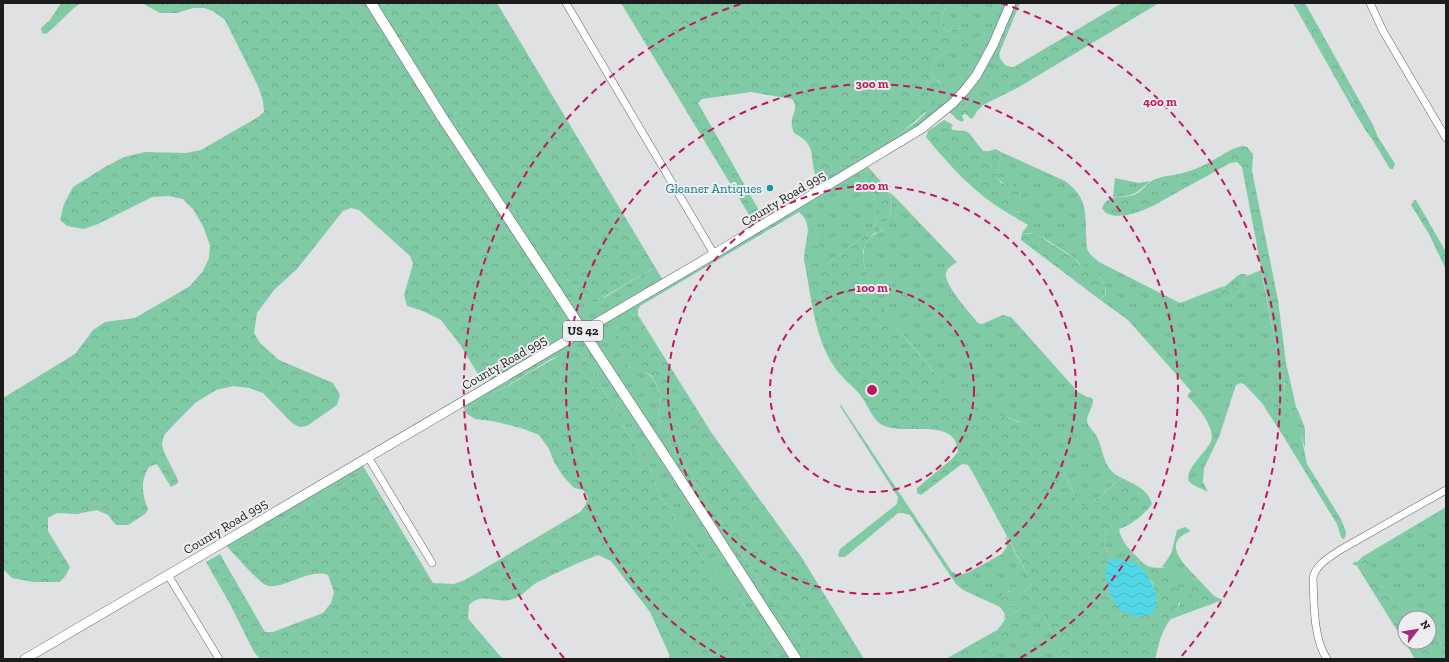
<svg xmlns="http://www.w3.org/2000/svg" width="1449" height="662" font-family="'Zilla Slab',serif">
<defs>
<pattern id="grass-tufts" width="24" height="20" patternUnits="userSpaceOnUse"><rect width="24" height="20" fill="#80caa5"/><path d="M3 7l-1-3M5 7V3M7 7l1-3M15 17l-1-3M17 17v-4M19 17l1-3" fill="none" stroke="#6ead8e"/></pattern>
<pattern id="forest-crowns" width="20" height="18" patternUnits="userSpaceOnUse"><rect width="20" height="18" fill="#80caa5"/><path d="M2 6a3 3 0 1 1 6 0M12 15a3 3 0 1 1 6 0" fill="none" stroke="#6ead8e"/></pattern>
<pattern id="water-waves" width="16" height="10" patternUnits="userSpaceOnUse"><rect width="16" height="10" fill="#51d7e6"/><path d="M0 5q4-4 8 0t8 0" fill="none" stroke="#46b8c5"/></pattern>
</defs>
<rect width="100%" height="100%" fill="#e0e1e3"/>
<path fill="url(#grass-tufts)" d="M 361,3 L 367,3 L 520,245 L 578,330 L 491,380 L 487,375 L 560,333 Z
M 376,3 L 384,3 C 418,60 454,116 491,172 C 520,216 549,263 587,300 L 605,297 L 655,267 L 663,280 L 584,326 L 433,96 Z
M 947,3 L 1007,3 L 991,42 L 978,66 L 959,93 L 929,119 L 821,186 L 818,180 L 864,155 L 903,131 L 915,123 L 925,114 L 941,82 L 932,77 C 928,60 937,58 949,50 C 954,47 958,44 962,41 L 953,29 L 948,31 C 936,25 944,12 947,3 Z
M 1015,3 L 1020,3 L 999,54 L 1000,58 L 997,59 L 976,93 L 970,101 L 954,114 L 953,115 L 949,112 L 982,73 L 1000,40 Z
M 1293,3 L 1296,3 L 1297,6 L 1332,69 L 1342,82 L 1354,103 L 1354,111 Z
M 1001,152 L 1065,181 C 1086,196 1086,211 1086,235 C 1087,239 1086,244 1087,248 C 1088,254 1095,258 1099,262 L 1180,303 L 1224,286 C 1221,292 1221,295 1226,300 C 1236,296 1246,287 1247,276 L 1261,270 L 1280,367 C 1285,378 1284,381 1285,392 C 1286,402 1289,411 1290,421 L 1299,421 L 1300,415 L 1305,429 L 1305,448 L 1301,435 L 1288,434 L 1285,439 L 1262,403 L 1244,384 L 1240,383 L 1236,385 L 1219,437 L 1204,468 L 1203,482 L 1208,492 C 1203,489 1191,485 1189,481 C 1184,469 1207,452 1211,441 C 1216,428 1196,404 1187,396 L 1191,391 L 1128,320 L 1099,299 C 1113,296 1102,277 1095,272 C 1090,269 1085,268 1081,265 C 1078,263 1077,260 1074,258 C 1068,253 1042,236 1034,234 C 1031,233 1026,233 1022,233 L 1028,225 L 1006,212 L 1012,210 L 1019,212 L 1020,195 C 1012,185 1002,187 997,176 L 1002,155 Z
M 868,167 L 871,170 L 864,174 C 865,181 869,185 872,191 C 877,201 877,218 874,229 L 831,261 L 824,265 L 818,260 L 818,235 L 812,228 L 808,230 C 807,222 805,217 799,212 L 640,306 L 638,310 L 638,315 L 632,314 L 614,336 L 629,366 L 635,372 L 645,372 L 652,377 L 661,395 L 659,419 L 660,428 L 810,659 L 797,659 L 588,333 Z
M 1115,178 L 1139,183 L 1150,181 C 1135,195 1133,196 1113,197 Z
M 889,192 L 894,196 L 957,262 C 953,265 947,268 946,273 C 943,284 971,314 978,323 L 982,324 L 1003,315 L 1011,317 L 1078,392 L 1087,397 L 1092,398 L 1093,400 C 1093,407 1087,414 1087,421 C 1088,427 1094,431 1097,437 C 1105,453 1102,469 1122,478 C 1108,487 1098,501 1083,507 L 1079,504 C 1067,479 1057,453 1036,434 C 1033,431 1029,426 1025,424 C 1011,417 993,416 979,409 C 971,404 961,398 954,392 C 939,379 927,364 915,349 C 901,332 886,315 875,296 C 865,277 852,239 882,231 C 889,219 895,206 889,192 Z
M 582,336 L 794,659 L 779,659 L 745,606 L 736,593 L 710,569 L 665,504 L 657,489 L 650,468 L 624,427 L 584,357 L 578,350 L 551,359 L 482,401 L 464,409 L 462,405 Z
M 841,405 L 952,572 L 960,575 L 969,572 L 1002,554 L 1007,546 L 1006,536 L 1031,581 C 1031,594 1018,591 1008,591 L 1009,605 L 1019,607 L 1021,609 L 1019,611 L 1012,613 L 1004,619 L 1005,614 L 1000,607 L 963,590 L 956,584 L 910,515 L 903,513 L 898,513 L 900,507 L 899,505 L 897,504 L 898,497 L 840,406 Z
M 362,464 L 366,471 L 231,551 L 226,545 Z
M 1446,507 C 1444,521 1446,536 1446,551 L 1445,552 L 1446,559 L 1446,650 C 1438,643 1438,637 1440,627 L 1429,634 L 1429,618 L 1405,619 C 1402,605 1395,593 1381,586 L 1375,589 L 1375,595 L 1357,566 L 1352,564 L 1356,561 L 1356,562 L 1362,566 L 1364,572 L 1368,573 L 1368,577 L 1372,579 L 1372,569 L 1365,557 L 1362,557 Z
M 1185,527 L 1191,531 C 1160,543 1184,564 1198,579 L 1191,580 L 1195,605 L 1198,609 L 1171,619 L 1180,604 L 1167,568 L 1162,567 L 1171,554 L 1177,530 Z
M 1111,529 L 1119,529 C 1121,543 1131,550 1140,560 L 1136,561 L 1136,564 L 1111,559 L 1104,544 L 1106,530 Z
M 1040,613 L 1043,614 L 1065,659 L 979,659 L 1038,620 Z"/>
<path fill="url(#forest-crowns)" d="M 61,3 L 81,3 C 67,12 59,24 46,34 L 42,33 L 41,28 L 50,20 Z
M 142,3 L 361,3 L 562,320 L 563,330 L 560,333 L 487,375 L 478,374 L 461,346 L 441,320 L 423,311 L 407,306 L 404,295 L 413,264 L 410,256 L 359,210 L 351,208 L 343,211 L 297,269 L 274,290 L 257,313 L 254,333 L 260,343 L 279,360 L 333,383 L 340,395 L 337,405 L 307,426 L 299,427 L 291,422 L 263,393 L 249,388 L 234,386 L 216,390 L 195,403 L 164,435 L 162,444 L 164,452 L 177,478 L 178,483 L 171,487 L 157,464 L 149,467 C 140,481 142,494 148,509 L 145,514 L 128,525 L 116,525 L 108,515 L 97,510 L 77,514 L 57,513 L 48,518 L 48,531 L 70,567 L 66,575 L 60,582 L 33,582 L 12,578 L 3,569 L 3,398 L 75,354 L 93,330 L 105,322 L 135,318 L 190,286 L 203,271 L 209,258 L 210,245 L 203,226 L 193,209 L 183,199 L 169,196 L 152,197 L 98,224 L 84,229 L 67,226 L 60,220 L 64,204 L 73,187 L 105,167 L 124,157 L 145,152 L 186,153 L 201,150 L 258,117 L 264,112 L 263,101 L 258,86 L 225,20 L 213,11 L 204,8 L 193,8 L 177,13 L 160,13 Z
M 384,3 L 497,3 L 655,267 L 595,302 L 587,300 C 548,262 519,215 489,170 C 453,115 417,60 384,3 Z
M 621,3 L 947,3 C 944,12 936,25 948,31 L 953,29 L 958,30 L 963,37 L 963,41 C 958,44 954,47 949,50 C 937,58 928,60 932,77 C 937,81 945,82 944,89 C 943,95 937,100 933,104 C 902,138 858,158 818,180 C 807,159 820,146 794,133 C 793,130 792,128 792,126 C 790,115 800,109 792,99 L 751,92 L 702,99 L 698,103 L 761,214 L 759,216 L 751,218 Z
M 1122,3 L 1159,3 L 1019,87 L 983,105 L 977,111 L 973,118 L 971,119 L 966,114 L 964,114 L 962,116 L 964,120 L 962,122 L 956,119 L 953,115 L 953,114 L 970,101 L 976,93 L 997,58 L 1000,58 C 1004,65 1007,67 1014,67 Z
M 1296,3 L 1305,3 L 1373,125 L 1378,137 L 1395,164 L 1393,169 L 1390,169 L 1372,139 L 1366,131 L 1354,111 L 1354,102 L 1342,82 L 1332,69 L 1297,6 Z
M 944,120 L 953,125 L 951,128 L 953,130 L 965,131 L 969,133 L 983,151 L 989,151 L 996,149 L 1001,152 L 1002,155 L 997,176 L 1001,183 C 1005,185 1007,183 1010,183 C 1018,185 1024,204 1022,212 L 1012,210 L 1006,212 C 974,193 949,165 926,137 L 928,131 Z
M 1242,146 L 1247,147 L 1253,154 L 1252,171 L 1278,300 L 1286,363 L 1296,407 L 1300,415 L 1299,421 L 1296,424 L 1292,424 L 1290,421 L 1285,397 L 1285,385 L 1283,375 L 1280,367 L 1242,167 L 1237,162 L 1230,163 C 1212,173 1193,184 1174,194 C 1162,201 1149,209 1135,213 C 1125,216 1107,219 1102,208 C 1108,193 1121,199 1134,195 C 1142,192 1146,184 1153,180 C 1164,175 1175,176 1186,172 C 1197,169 1207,164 1217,158 C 1226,153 1232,148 1242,146 Z
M 871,170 C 887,190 898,195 887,222 C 884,229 882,233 874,233 L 867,241 L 863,251 L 864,265 L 868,280 L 876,297 L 900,331 L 931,369 L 954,392 L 980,409 L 1026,424 L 1037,434 L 1049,447 L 1060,465 L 1079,504 L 1083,507 C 1098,501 1109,487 1122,478 C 1134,484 1149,490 1152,504 C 1146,513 1130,526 1119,529 C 1115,530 1111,529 1106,530 L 1104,544 L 1111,559 L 1106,566 L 1154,587 L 1152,582 L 1136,564 L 1136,561 L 1140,560 C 1150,570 1155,567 1167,568 C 1173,572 1176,578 1178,586 C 1184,609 1172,613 1163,632 C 1159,640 1158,650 1155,659 L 1065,659 L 1043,614 L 1040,614 L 1038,620 L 1034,624 L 979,659 L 946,659 L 997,630 C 1007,620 1003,615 1019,611 L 1021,609 L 1019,607 L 1002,603 L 999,598 C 1002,596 1004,593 1007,592 C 1017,588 1031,596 1031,581 L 973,473 L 968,465 L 962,464 L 921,495 L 917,493 L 917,488 L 952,459 L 958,452 C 956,413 897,440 878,422 C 870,414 866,401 858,392 C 849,383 840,376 833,365 C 814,335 811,295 804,260 C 804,250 807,240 808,230 L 812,228 C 822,235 818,248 818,260 L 824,265 L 831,261 L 874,229 C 877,218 877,201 872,191 C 869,186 865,182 864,176 L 864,174 Z
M 1414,200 L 1416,200 L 1446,252 L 1446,270 L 1429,234 L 1411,205 Z
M 1022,233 L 1035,234 L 1044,239 L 1074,258 L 1079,264 L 1096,272 L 1105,285 L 1105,295 L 1102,298 L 1099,299 L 1021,240 Z
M 1241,274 L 1246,274 L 1247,276 C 1246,287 1236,296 1226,300 C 1217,291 1223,288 1230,282 C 1234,279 1236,276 1241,274 Z
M 632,314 L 638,315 L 711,432 L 802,558 L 864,659 L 810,659 L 660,428 L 659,419 L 661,395 L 652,376 L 645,372 L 635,372 C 627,365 610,339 615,328 C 617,321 626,317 632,314 Z
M 573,349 L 578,350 L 584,357 L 624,427 L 650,468 L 657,489 L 665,504 L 710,569 L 736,593 L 745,606 L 779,659 L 669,659 L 669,654 L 650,612 L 611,561 L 598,555 C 577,563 556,573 536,583 C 527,589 522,597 510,600 C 494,603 482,592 469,605 L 468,618 L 470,621 L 501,657 L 505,659 L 260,659 L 254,652 L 230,604 L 206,562 L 220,554 L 265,632 L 273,632 L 323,613 L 331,603 L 334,592 L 328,575 C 308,567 278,594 264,584 C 254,577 240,560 231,551 L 366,471 L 433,583 L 454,584 L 465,580 L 580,512 L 585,506 L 588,497 L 583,490 L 574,488 L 563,476 L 554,462 L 549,449 L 539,435 L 521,428 L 492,421 L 475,419 L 467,414 L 464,409 C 502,392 535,367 573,349 Z
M 1291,431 L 1296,431 L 1301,435 L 1307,464 L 1341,519 L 1346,532 L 1345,538 L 1343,539 L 1341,537 L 1337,524 L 1285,439 L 1288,434 Z
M 897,504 L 899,505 L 900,507 L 898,513 L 845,557 L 839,557 L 838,555 L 840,549 Z
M 1362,557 L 1365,557 C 1372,563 1374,573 1371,582 L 1368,580 L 1368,573 L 1364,572 L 1362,566 L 1356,563 Z
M 1198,579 L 1214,596 L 1223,600 L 1198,609 C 1193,603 1189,588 1191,580 Z
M 1381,586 C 1406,598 1405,618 1405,642 L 1429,642 L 1429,634 L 1440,627 L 1441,629 C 1437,637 1439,644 1446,650 L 1446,659 L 1415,659 L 1375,595 L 1375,589 L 1377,587 Z"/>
<path fill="url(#water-waves)" d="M 1112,558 C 1118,560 1132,561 1136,564 C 1149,571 1168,607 1148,615 C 1140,618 1128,615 1121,610 C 1110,601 1098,568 1112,558 Z"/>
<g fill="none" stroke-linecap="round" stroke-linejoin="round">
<g stroke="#636466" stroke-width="8">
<path id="street" d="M 566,3 L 714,254
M 1370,3 L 1383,31 L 1446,138
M 368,457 L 432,563
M 168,575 L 219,659
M 1327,659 C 1313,638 1314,602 1313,578 C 1315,565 1330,557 1340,550 L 1446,490"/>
</g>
<g stroke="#636466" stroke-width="10">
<path id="secondary" d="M 25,659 L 714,254 L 921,129 L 953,103 L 965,90 L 976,76 L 993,45 L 1011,3"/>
</g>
<g stroke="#636466" stroke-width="11">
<path id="primary" d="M 371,3 L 442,117 L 672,467 L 796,659"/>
</g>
<use href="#street" stroke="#fff" stroke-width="7"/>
<use href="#secondary" stroke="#fff" stroke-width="9"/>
<use href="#primary" stroke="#fff" stroke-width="10"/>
</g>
<g fill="none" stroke="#c2185b" stroke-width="2" stroke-dasharray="7 5">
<circle cx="872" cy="390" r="102"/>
<circle cx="872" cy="390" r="204"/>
<path d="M726 659A306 306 0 1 1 1018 659"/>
<path d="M564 658A408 408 0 0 1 743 3M1001 3A408 408 0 0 1 1180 658"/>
</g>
<circle fill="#0f9aa8" stroke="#eeeef0" stroke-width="1.5" cx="770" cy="188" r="4"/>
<g text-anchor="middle" stroke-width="4" stroke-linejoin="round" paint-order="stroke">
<rect fill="#eeeef0" stroke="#5b5b5c" stroke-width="1" x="563" y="321" width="40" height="20" rx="3"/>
<g font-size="12" font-weight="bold" fill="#1c1c1d">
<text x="583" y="335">US 42</text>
</g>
<g font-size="13" fill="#0d838f" stroke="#eeeef0" text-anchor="end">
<text x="762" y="193">Gleaner Antiques</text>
</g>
<g font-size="13" fill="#1c1c1d" stroke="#eeeef0">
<text transform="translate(783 198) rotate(-31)" y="5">County Road 995</text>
<text transform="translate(504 362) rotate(-30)" y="5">County Road 995</text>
<text transform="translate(225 526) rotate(-31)" y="5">County Road 995</text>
</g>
</g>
<circle cx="872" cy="390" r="6" fill="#c2185b" stroke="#eeeef0" stroke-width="2"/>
<g font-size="12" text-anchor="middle" font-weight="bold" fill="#c2185b" stroke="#eeeef0" stroke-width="4" stroke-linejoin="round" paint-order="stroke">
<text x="872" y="88">300 m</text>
<text x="1160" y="106">400 m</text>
<text x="872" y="190">200 m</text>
<text x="872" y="292">100 m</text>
</g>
<rect width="1449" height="662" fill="none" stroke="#1c1c1d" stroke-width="8"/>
<g transform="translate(1417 630) rotate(59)"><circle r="19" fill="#eeeef0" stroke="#9a9a9c"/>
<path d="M0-3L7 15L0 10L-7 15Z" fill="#a82979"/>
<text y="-6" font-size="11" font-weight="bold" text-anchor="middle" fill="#1c1c1d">N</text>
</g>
</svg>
